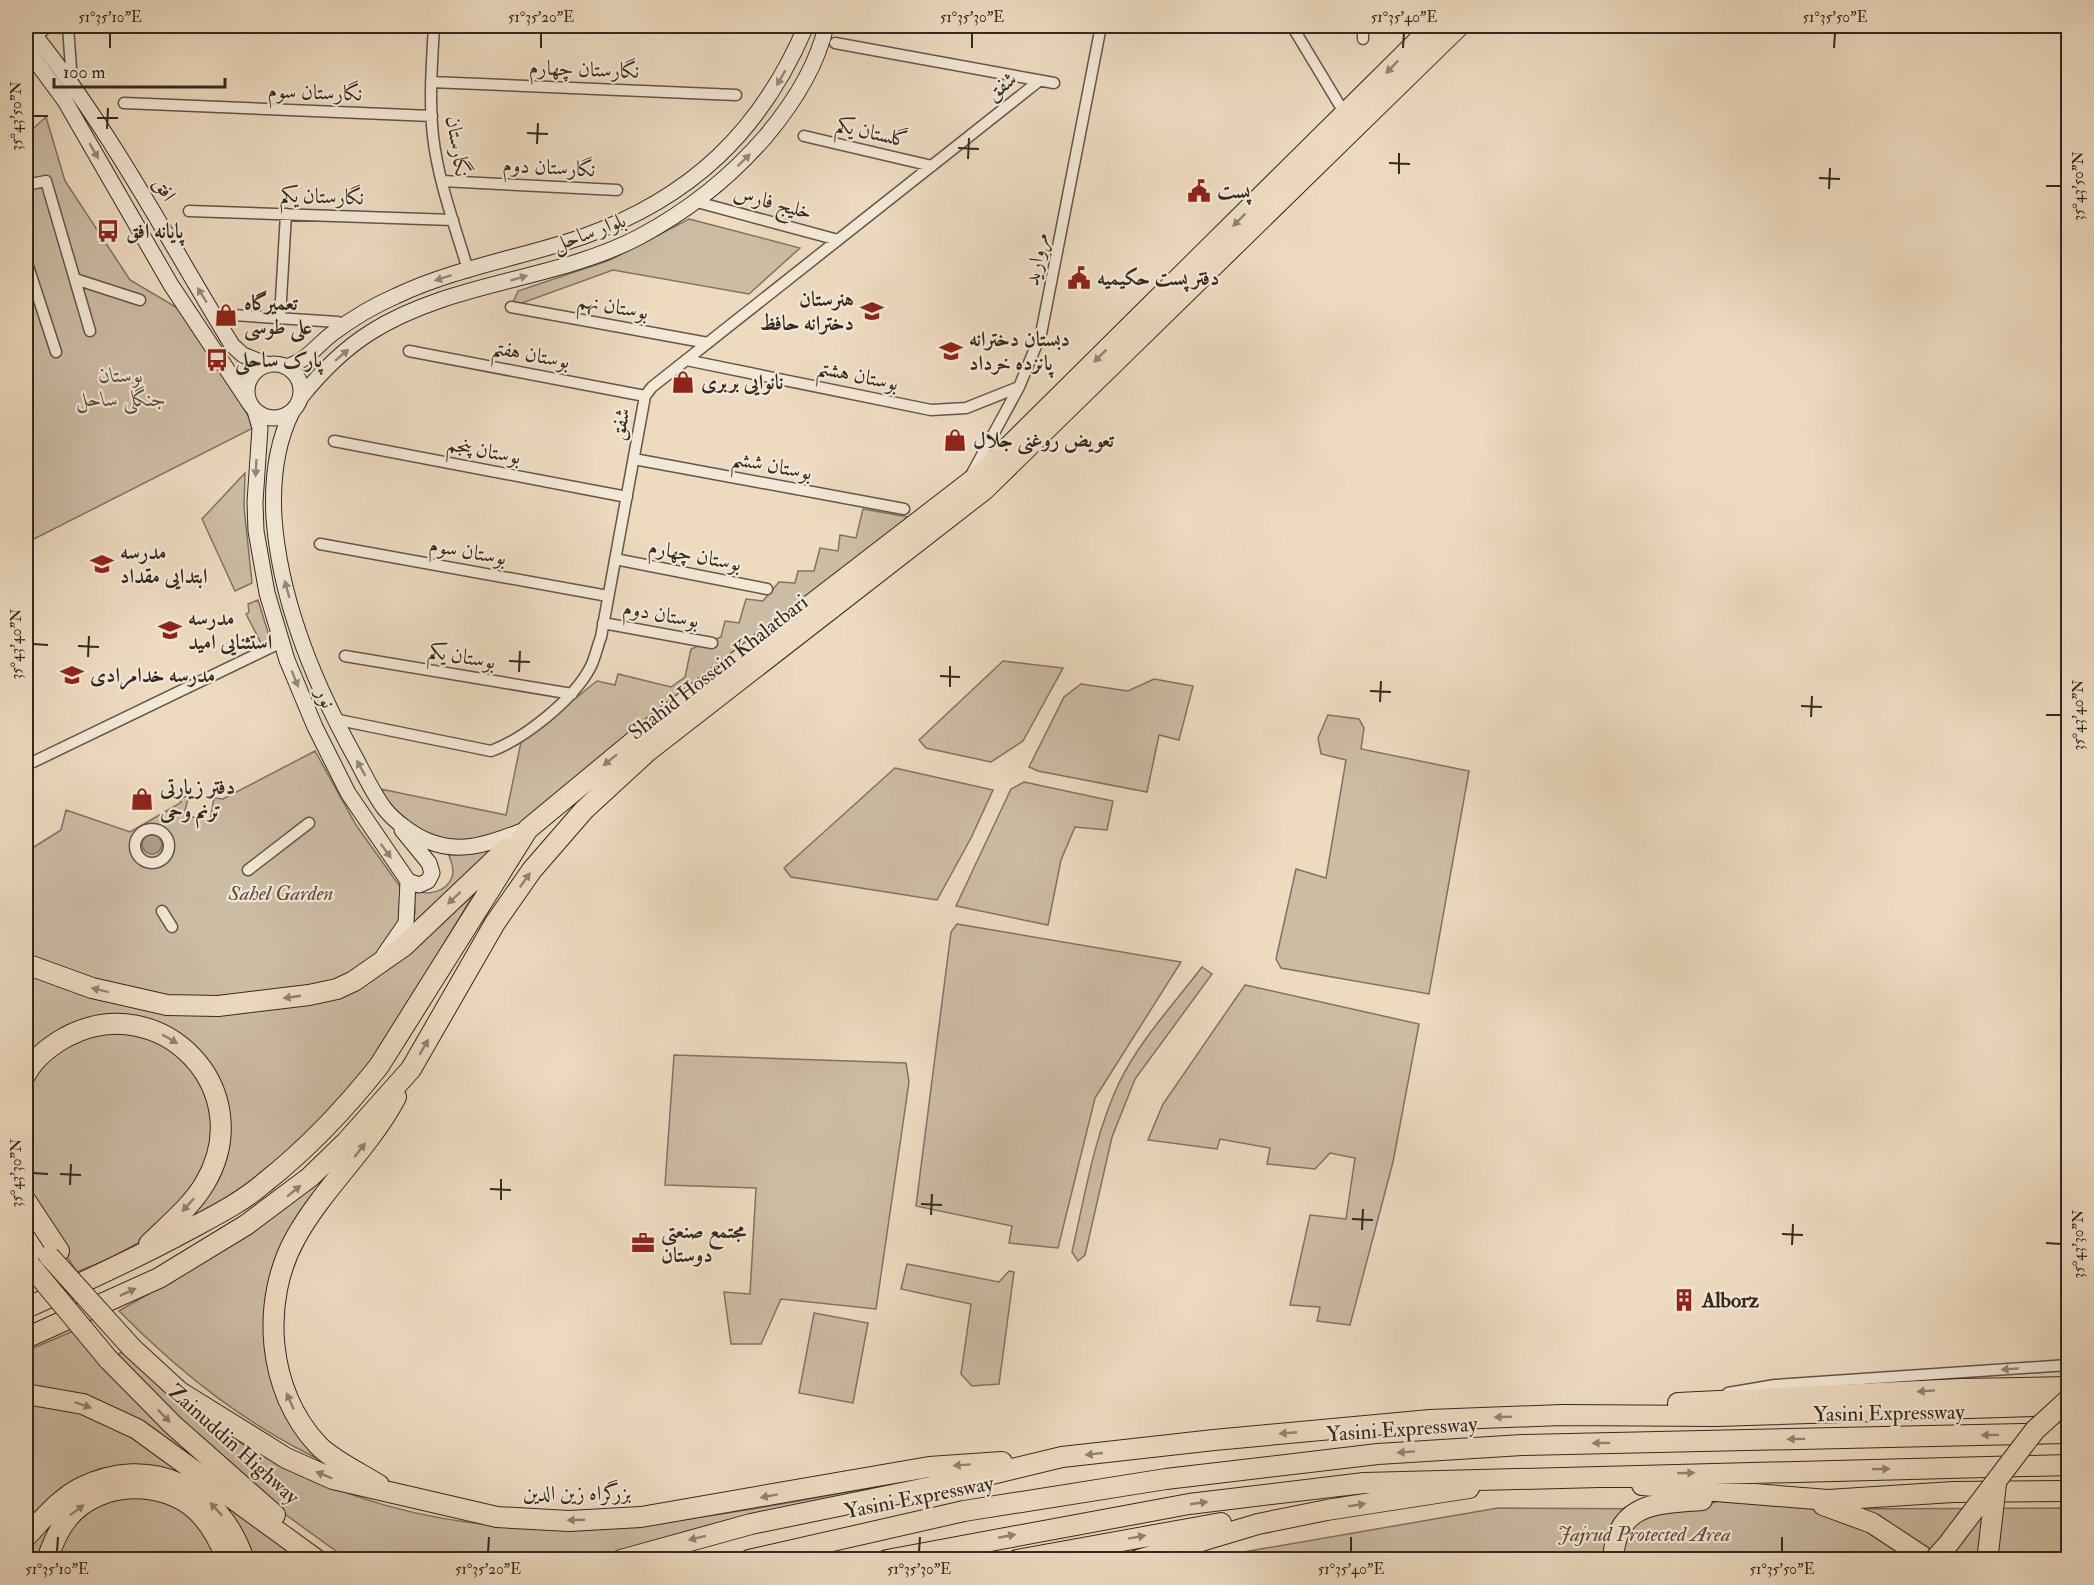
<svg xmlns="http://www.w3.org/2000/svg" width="2094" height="1585" font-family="'IM FELL Double Pica',Amiri,serif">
<rect width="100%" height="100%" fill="#eddabf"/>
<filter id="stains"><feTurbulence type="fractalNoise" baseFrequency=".00333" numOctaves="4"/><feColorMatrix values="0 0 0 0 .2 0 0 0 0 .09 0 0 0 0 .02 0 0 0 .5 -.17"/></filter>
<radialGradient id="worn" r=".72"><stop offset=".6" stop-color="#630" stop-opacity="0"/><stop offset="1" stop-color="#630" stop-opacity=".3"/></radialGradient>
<path fill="#cdbca4" stroke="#807262" stroke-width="1.5" d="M 46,117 L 65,181 L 130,280 L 186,313 L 255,427 L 26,543 L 26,135 Z
M 689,219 L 800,248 L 749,294 L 613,270 L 511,307 L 518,291 L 610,260 Z
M 245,473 L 244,507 L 252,583 L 235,591 L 202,519 Z
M 863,509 L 914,518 L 525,821 C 469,856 415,849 381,789 L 506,815 L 521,742 L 597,681 L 615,685 L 618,674 L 671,687 L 685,677 L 691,649 L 721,637 L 725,621 L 739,623 L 746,599 L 763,601 L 779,582 L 795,583 L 798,571 L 814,571 L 820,548 L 838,551 L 840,535 L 856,538 Z
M 258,600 L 271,642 L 262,645 L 246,614 L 249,612 L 248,604 Z
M 1003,661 L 1063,668 L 1023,741 L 991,762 L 926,748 L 919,740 Z
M 1154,679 L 1193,686 L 1179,740 L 1159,735 L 1147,792 L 1038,771 L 1029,767 L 1064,697 L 1081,684 L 1128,691 Z
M 1328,715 L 1359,719 L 1364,728 L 1361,749 L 1469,771 L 1429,994 L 1281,968 L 1276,959 L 1296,869 L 1326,878 L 1346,760 L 1321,754 L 1318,738 Z
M 315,751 L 356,825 L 401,888 L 403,917 L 383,950 L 350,979 L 214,1002 L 159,998 L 26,959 L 26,852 L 61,830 L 66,810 L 130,832 L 175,806 L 181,802 L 179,799 L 189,795 L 184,815 L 210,821 L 214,798 L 223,799 Z
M 895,768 L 993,790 L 971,838 L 937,900 L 791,877 L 784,868 Z
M 1024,782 L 1113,801 L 1107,830 L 1075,827 L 1061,860 L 1048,925 L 956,906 L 1011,789 Z
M 494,848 L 408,932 L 415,913 L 414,889 C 426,897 447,892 452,877 C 455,870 451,860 448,853 L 473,853 Z
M 486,874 L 379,1051 L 356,1082 L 299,1142 L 247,1185 L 154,1244 L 213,1177 L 212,1075 L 121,1020 L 26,1066 L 26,969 L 116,999 L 321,997 Z
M 957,924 L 1181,962 L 1095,1098 L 1058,1248 L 1009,1243 L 1012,1226 L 916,1206 L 951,932 Z
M 1202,967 L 1212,974 L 1135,1079 L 1112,1137 L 1085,1255 L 1078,1261 L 1072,1252 C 1085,1195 1094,1136 1119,1083 C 1139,1041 1174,1004 1202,967 Z
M 1245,985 L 1419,1024 L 1393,1162 L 1350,1325 L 1317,1321 L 1320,1307 L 1290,1305 L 1310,1215 L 1346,1219 L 1355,1158 L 1330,1153 L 1315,1169 L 1267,1164 L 1270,1148 L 1220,1139 L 1217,1149 L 1148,1140 L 1163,1104 Z
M 131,1029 L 191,1060 L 217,1121 L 206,1173 L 147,1238 L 109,1259 L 77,1272 L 26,1193 L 26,1080 L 66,1041 Z
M 674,1055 L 906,1063 L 909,1082 L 876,1309 L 781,1299 L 761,1344 L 731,1344 L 724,1292 L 750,1294 L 756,1188 L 665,1185 Z
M 335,1167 L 296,1222 L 269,1359 L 333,1466 C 250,1428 183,1376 119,1311 L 251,1234 Z
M 907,1264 L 999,1282 L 1009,1271 L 1014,1272 L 999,1384 L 972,1386 L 961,1374 L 971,1304 L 901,1289 Z
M 814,1313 L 868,1323 L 853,1403 L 799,1393 Z
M 76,1330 L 235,1490 L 192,1464 L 26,1385 L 26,1351 Z
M 124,1351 C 157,1380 189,1411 226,1434 C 471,1585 683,1520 946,1474 L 667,1538 L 588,1559 L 347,1559 L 264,1499 L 113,1357 Z
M 26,1401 L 56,1404 L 119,1428 L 307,1559 L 250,1559 L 178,1478 L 26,1531 Z
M 146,1493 L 193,1513 L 222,1560 L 51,1560 L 52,1554 L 90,1505 Z
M 1719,1501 L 1818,1509 L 2068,1508 L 2068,1559 L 1220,1560 L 1232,1554 L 1498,1508 L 1689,1509 Z
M 56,1513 L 43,1559 L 26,1559 L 26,1544 Z
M 1213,1528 L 1115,1559 L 1050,1560 Z"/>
<path fill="#ae9e89" stroke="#7d6f5f" stroke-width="1.5" d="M142 844a10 10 0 1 1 20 0a10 10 0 1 1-20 0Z"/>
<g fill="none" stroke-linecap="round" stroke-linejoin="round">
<g stroke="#625548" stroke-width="13">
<path id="street" d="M 68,26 L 72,83
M 434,26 C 432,62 429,100 433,136 C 438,181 455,226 468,270
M 1292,26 L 1345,114
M 36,37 L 48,26
M 1363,39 L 1363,26
M 835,43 L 1054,83
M 431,82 L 736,95
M 124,103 L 432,116
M 804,136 L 932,166
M 442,181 L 617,190
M 26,185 L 46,181 L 90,331
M 697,202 L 838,240
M 189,211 L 453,220
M 26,260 L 56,352
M 75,279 L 140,300
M 511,307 L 708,343
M 233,315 L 338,322
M 280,317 L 286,214
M 409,351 L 645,396
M 686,360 L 931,410 L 966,408 L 1019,387
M 334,441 L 627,497
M 634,459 L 904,509
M 970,477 L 1019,387 L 1041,334 L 1101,26
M 320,544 L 608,596
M 615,559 L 767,589
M 603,623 L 712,643
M 345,656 L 572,694
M 334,719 L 491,751 C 524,739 573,700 590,668 C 595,659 597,647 601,637 L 645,396 L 652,387 L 1039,81
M 31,763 L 282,642
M135 846a17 17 0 1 1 34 0a17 17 0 1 1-34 0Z
M 248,870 L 309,823
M 162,911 L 172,927
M 1728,1393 L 1775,1385 L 2068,1365"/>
</g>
<g stroke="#332920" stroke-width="17">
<path id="secondary" d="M 27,26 C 108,124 166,237 232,345 L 243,355 L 268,365
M 26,48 L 65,101 L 171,285 L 250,404
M247 391a27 27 0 1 1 54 0a27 27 0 1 1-54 0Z
M 286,367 C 306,362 317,345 333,333 C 353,318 373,306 396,296 C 455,268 520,258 582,237 C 691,198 761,132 806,26
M 301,397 C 321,372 344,349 371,332 C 452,281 555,281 639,237 C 688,211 730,178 766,136 C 792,105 817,66 826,26
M 255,411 L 260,428 L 255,502 L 256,531 L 267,593 L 287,660 L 315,727 L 348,793 L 408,881 L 406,923 L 384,955
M 292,412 C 276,444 272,482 274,518 C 280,601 315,685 355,757 C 364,774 373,793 384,808 C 394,821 413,835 428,841 C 464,856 494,841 528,829
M 402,830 L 429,863 L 432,873 L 428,881 L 419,885 L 408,881"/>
</g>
<g stroke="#332920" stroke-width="22">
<path id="highway" d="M 26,964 L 92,988 L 167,1005 L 218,1006 L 309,995 L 337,989 L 354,981 L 404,946 L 506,849
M 26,1074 C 35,1057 50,1046 66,1037 C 161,987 260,1090 205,1183 C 191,1207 168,1225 149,1244
M 26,1201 L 59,1251
M 26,1308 C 82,1283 137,1258 190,1229 C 216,1215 242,1202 264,1183 C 307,1149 345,1109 379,1066 L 528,829 L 638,738 L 983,472 L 1433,26
M 26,1338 L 159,1278 L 246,1225 L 310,1177 L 346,1142 L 411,1069 L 495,923 L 532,870 L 584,810 L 648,751 L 984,490 L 1459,26
M 132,1348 L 180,1392 L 286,1458 L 333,1479 L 497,1517 L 569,1521 L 641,1517 L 929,1467 L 1002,1462
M 108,1359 L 173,1425 L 275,1515
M 26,1394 L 83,1404 L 137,1429 L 317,1560
M 1678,1403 L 1961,1389 L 2068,1387
M 379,1485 C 362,1474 332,1460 318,1445 C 267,1391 260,1301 296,1237 C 324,1187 369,1148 396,1097
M 1642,1485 L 1828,1500 L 1953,1492 L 2068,1491
M 1823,1505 L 1872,1523 L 1928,1560
M 26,1537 C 42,1520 59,1499 80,1488 C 150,1453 220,1487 244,1560
M 47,1560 C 52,1545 58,1530 68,1518 C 99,1480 164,1479 198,1512 C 212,1526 220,1542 227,1560
M 621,1560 L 751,1524 L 975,1478 L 1062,1457 L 1214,1440 L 1430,1420 L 1562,1415 L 1717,1416 L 2068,1405
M 749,1560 L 964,1511 L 1166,1479 L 1378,1454 L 1522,1445 L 2068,1433
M 887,1560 L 1189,1504 L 1364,1483 L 2068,1465
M 1017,1560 L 1221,1523
M 1138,1560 L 1258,1524 L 1327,1510 L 1469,1488
M 1613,1560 C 1616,1502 1656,1504 1702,1500"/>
</g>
<use href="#street" stroke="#f3e7d5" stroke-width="10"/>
<use href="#secondary" stroke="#f3e7d5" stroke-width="15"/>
<use href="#highway" stroke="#eddabf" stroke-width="20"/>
<g stroke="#332920" stroke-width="22" stroke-linecap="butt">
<path id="highway-bridge" d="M 49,1256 L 132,1348
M 30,1265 L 108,1359
M 1988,1553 L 1996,1484
M 1934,1560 L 1949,1543 L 2035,1430 L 2068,1400"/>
</g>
<use href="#highway-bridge" stroke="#eddabf" stroke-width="20"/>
</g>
<defs><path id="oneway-solid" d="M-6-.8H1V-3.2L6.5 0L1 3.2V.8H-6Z" transform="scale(1.5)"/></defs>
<g fill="#908270">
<use href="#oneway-solid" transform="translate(1392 67) rotate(134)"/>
<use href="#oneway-solid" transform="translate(1239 220) rotate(135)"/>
<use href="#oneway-solid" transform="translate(1100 356) rotate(135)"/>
<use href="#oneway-solid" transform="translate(610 760) rotate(141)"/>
<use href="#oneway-solid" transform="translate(525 880) rotate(-55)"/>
<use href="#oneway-solid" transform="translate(454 898) rotate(137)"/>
<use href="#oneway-solid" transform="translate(100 990) rotate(-166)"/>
<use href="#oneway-solid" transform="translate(292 997) rotate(172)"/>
<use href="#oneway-solid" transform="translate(170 1039) rotate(30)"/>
<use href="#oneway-solid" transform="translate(424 1047) rotate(-60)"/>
<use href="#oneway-solid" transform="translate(360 1150) rotate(-52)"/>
<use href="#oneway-solid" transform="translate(294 1191) rotate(-39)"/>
<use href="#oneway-solid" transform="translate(188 1205) rotate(132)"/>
<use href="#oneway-solid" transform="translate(128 1292) rotate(-25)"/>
<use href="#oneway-solid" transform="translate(1926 1391) rotate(176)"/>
<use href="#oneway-solid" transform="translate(290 1401) rotate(-114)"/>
<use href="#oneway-solid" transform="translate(83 1405) rotate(19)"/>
<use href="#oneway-solid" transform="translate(164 1416) rotate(46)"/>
<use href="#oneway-solid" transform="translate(1503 1417) rotate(178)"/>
<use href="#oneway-solid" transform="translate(1288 1433) rotate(175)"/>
<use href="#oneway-solid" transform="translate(1990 1435) rotate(179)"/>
<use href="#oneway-solid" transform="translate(1796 1439) rotate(179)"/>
<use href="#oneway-solid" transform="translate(1601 1443) rotate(179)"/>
<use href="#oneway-solid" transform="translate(1406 1452) rotate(176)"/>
<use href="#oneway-solid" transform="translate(1094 1454) rotate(174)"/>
<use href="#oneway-solid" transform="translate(962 1465) rotate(176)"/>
<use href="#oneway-solid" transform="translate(1881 1469) rotate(-1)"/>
<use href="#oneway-solid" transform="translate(1686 1473) rotate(-1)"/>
<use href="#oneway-solid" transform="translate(324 1475) rotate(-157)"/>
<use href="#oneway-solid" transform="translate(769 1496) rotate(170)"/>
<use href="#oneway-solid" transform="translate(1199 1503) rotate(-8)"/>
<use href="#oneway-solid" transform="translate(1357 1505) rotate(-9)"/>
<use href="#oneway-solid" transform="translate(216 1509) rotate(-133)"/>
<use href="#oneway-solid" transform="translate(77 1510) rotate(-37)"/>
<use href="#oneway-solid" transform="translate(576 1520) rotate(178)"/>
<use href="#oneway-solid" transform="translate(1007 1536) rotate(-11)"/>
<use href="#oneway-solid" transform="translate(1137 1537) rotate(-10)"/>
<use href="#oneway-solid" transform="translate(697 1538) rotate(166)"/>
</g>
<g fill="#93887a">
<use href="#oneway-solid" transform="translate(781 78) rotate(120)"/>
<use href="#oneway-solid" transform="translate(94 151) rotate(60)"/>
<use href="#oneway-solid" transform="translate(744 160) rotate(-44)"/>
<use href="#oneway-solid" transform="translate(443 278) rotate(162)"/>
<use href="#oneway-solid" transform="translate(519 278) rotate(-16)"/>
<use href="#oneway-solid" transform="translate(202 295) rotate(-122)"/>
<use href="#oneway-solid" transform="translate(342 355) rotate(-40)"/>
<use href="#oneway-solid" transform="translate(256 468) rotate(93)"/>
<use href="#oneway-solid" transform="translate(287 589) rotate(-105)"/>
<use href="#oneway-solid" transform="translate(295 679) rotate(68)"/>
<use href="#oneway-solid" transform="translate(361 768) rotate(-119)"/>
<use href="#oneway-solid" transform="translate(386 851) rotate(54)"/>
<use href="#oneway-solid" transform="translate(2010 1369) rotate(176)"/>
</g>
<path fill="none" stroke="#332920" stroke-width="2" d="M 110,48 L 110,33M 541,48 L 541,33M 972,48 L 972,33M 1403,48 L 1404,33M 1834,48 L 1835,33M 33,116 L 48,116M 97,118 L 118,118M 107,129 L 108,108M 527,133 L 548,134M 537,144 L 538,123M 958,148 L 979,149M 968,159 L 969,138M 1389,163 L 1410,164M 1399,174 L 1399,153M 1819,178 L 1840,179M 2046,186 L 2061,186M 1829,189 L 1830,168M 33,644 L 48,645M 78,646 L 99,647M 88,657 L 89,636M 509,661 L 530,662M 519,672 L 520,651M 940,676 L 960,677M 950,687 L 950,666M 1370,691 L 1391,692M 1380,702 L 1381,681M 1801,706 L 1822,707M 2046,715 L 2061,715M 1811,717 L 1812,696M 33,1173 L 48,1174M 60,1174 L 81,1175M 70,1185 L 71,1164M 490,1189 L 511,1190M 501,1200 L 501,1179M 921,1204 L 942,1205M 931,1215 L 932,1194M 1352,1219 L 1373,1220M 1362,1230 L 1363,1209M 1782,1234 L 1803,1235M 2046,1243 L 2061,1244M 1792,1245 L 1793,1224M 57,1552 L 58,1537M 488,1552 L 489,1537M 919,1552 L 920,1537M 1351,1552 L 1351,1537M 1782,1552 L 1782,1537"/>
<defs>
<g id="civic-bare" transform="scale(1.8)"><path d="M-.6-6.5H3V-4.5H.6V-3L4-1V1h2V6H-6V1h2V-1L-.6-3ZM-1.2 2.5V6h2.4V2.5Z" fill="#8f2418" stroke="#f3e7d5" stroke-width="2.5" paint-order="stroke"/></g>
<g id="bus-bare" transform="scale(1.8)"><path d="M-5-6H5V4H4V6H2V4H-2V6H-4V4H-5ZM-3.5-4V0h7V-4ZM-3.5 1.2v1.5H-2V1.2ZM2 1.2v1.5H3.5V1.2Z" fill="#8f2418" stroke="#f3e7d5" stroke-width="2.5" paint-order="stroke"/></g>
<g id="school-bare" transform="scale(1.8)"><path d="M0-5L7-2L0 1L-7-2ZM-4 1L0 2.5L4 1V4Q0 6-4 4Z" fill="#8f2418" stroke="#f3e7d5" stroke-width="2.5" paint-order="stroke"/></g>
<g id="shop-bare" transform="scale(1.8)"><path d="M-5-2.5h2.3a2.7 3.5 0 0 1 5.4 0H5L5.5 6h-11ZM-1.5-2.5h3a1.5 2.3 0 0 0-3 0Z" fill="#8f2418" stroke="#f3e7d5" stroke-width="2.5" paint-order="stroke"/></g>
<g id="office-bare" transform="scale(1.8)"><path d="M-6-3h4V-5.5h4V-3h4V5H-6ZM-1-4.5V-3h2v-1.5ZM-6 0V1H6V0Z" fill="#8f2418" stroke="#f3e7d5" stroke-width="2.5" paint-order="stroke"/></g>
<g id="building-bare" transform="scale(1.8)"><path d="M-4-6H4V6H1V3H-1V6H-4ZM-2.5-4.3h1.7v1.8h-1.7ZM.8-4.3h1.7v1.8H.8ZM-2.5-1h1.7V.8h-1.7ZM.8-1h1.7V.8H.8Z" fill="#8f2418" stroke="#f3e7d5" stroke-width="2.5" paint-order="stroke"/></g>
</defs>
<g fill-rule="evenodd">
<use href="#civic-bare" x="1199" y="191"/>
<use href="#bus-bare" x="108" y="231"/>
<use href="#civic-bare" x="1079" y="278"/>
<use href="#school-bare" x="872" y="311"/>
<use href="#shop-bare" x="226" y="315"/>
<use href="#school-bare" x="951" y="351"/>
<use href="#bus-bare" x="217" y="360"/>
<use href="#shop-bare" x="683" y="382"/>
<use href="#shop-bare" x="955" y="440"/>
<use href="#school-bare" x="102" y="564"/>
<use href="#school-bare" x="170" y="630"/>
<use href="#school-bare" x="72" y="675"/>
<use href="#shop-bare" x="142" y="799"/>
<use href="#office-bare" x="643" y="1243"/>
<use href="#building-bare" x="1684" y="1300"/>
</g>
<g text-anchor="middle" stroke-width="4.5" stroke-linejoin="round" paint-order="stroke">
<g font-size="21" fill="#332920" stroke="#f3e7d5">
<text transform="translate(584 69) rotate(2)" y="7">نگارستان چهارم</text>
<text transform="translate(1001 86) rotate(-39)" y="7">شفق</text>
<text transform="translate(315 92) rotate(2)" y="7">نگارستان سوم</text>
<text transform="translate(872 132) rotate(13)" y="7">گلستان یکم</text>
<text transform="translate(458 146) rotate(81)" y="7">نگارستان</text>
<text transform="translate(549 167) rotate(3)" y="7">نگارستان دوم</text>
<text transform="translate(165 189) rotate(60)" y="7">افق</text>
<text transform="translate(322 196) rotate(2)" y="7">نگارستان یکم</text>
<text transform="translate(773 202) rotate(15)" y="7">خلیج فارس</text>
<text transform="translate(589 232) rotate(-20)" y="7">بلوار ساحل</text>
<text transform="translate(1036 259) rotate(-79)" y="7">مروارید</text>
<text transform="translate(613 306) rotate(10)" y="7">بوستان نهم</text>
<text transform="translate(531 354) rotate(11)" y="7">بوستان هفتم</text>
<text transform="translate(858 375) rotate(12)" y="7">بوستان هشتم</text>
<text transform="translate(620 424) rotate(-80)" y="7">شفق</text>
<text transform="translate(484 450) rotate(11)" y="7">بوستان پنجم</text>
<text transform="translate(772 465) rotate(11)" y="7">بوستان ششم</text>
<text transform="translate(468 551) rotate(10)" y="7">بوستان سوم</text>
<text transform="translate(695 555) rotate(11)" y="7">بوستان چهارم</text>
<text transform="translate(661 614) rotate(10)" y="7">بوستان دوم</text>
<text transform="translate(462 656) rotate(10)" y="7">بوستان یکم</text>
<text transform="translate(718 667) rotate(-38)" y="7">Shahid Hossein Khalatbari</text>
<text transform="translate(326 698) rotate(68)" y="7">نور</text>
<text transform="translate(1889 1413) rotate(-1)" y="7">Yasini Expressway</text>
<text transform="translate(1402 1429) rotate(-4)" y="7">Yasini Expressway</text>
<text transform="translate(234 1444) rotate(42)" y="7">Zainuddin Highway</text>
<text x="577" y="1500">بزرگراه زین الدین</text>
<text transform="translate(919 1497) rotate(-11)" y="7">Yasini Expressway</text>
</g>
<g font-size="21" font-weight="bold" fill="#332920" stroke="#f3e7d5" text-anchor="start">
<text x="1217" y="198">پست</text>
<text x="126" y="238">پایانه افق</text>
<text x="1097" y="285">دفتر پست حکیمیه</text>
<text x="854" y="306" text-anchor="end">هنرستان<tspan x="854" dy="24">دخترانه حافظ</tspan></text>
<text x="244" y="310">تعمیرگاه<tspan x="244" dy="24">علی طوسی</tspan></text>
<text x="969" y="346">دبستان دخترانه<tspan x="969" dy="24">پانزده خرداد</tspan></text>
<text x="235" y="367">پارک ساحلی</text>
<text x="701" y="389">نانوایی بربری</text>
<text x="973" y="447">تعویض روغنی جلال</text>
<text x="120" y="559">مدرسه<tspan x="120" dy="24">ابتدایی مقداد</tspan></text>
<text x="188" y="625">مدرسه<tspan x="188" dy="24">استثنایی امید</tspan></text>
<text x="90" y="682">مدرسه خدامرادی</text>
<text x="160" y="794">دفتر زیارتی<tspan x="160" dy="24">ترنم وحی</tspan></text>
<text x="661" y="1238">مجتمع صنعتی<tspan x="661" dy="24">دوستان</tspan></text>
<text x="1702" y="1307">Alborz</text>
</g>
<g font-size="21" font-style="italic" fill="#5a4e41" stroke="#f3e7d5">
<text x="121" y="382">بوستان<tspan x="121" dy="24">جنگلی ساحل</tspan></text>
<text x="281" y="900">Sahel Garden</text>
<text x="1644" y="1541">Jajrud Protected Area</text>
</g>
</g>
<rect width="2094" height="1585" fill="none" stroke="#eddabf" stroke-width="66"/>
<path d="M54 78v9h171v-9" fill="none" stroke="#332920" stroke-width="3"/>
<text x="63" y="78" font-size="18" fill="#332920" stroke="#f3e7d5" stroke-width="4.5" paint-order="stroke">100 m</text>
<rect x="33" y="33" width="2028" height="1519" fill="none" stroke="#332920" stroke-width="2"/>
<g font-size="15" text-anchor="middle" fill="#332920">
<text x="110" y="22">51°35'10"E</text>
<text x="541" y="22">51°35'20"E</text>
<text x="972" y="22">51°35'30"E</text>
<text x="1404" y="22">51°35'40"E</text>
<text x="1835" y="22">51°35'50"E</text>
<text transform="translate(16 116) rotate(-90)" y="5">35°43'50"N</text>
<text transform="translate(2078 186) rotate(-90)" y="5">35°43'50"N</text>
<text transform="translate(16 644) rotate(-90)" y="5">35°43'40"N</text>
<text transform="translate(2078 715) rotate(-90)" y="5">35°43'40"N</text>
<text transform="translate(16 1173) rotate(-90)" y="5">35°43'30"N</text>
<text transform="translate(2078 1244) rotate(-90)" y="5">35°43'30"N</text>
<text x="57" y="1574">51°35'10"E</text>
<text x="488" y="1574">51°35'20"E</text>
<text x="919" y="1574">51°35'30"E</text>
<text x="1351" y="1574">51°35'40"E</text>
<text x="1782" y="1574">51°35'50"E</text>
</g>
<rect width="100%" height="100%" filter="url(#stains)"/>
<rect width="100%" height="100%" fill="url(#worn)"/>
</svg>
